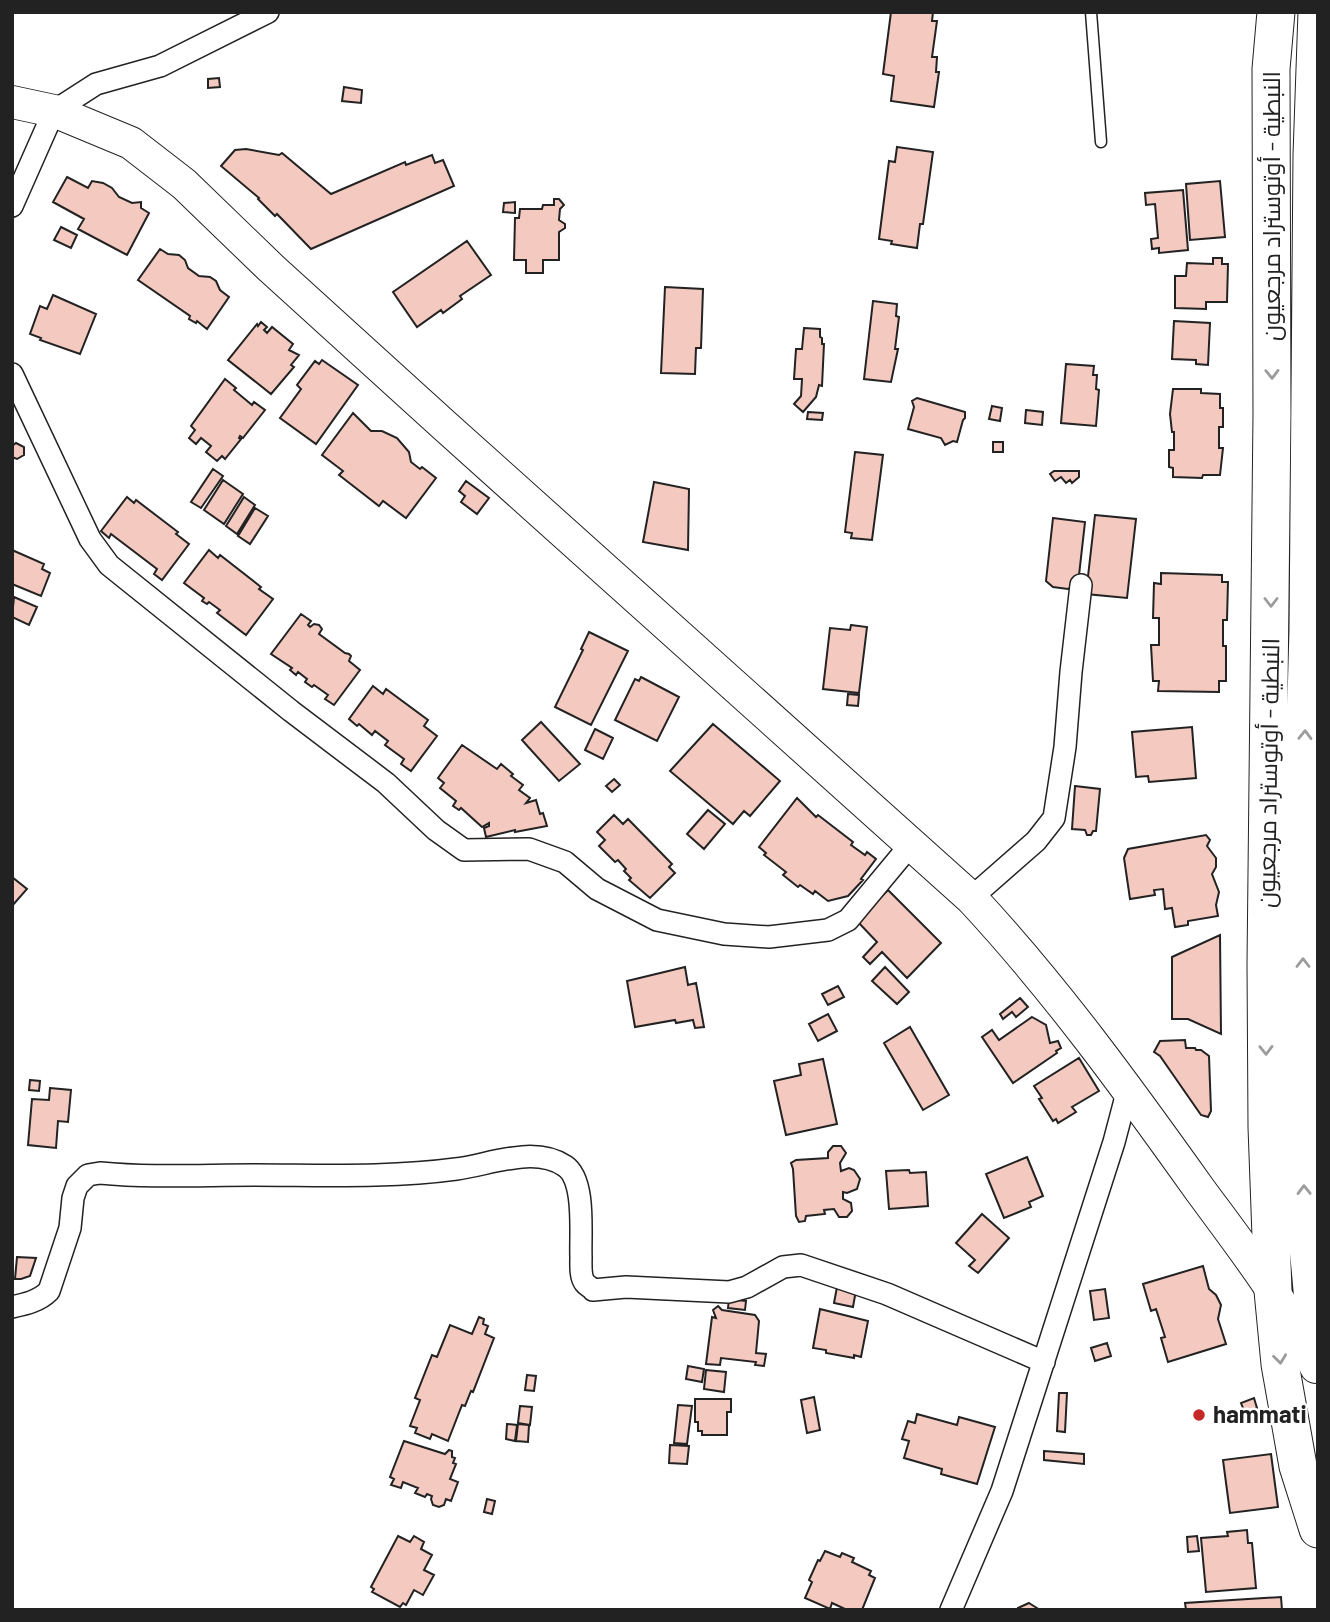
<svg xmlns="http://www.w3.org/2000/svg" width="1330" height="1622" font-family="Barlow,Cairo,sans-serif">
<rect width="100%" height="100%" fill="#fff"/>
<path fill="#f3c9c0" stroke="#222" stroke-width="2" d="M 891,12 L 933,12 L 932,21 L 937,21 L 932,57 L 937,57 L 936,72 L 939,72 L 934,107 L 891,101 L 894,76 L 883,74 Z
M 219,78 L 220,87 L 208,88 L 208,79 Z
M 344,87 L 362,90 L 361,103 L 342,101 Z
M 897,147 L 933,152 L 923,224 L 920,224 L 917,248 L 891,244 L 892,241 L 879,239 L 889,161 L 895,162 Z
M 246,149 L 279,155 L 282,153 L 331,194 L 405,162 L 406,165 L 432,155 L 435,163 L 443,160 L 454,186 L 311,249 L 277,214 L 275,216 L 258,199 L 259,198 L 221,166 L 235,150 Z
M 67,177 L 88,188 L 92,181 L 103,183 L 112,188 L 119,197 L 132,203 L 141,202 L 141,208 L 149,213 L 127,255 L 78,229 L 84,219 L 53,202 Z
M 1220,181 L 1225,237 L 1190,240 L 1186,184 Z
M 1183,190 L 1188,250 L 1159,253 L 1159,248 L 1152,249 L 1151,239 L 1158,238 L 1155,204 L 1146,205 L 1145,193 Z
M 554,199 L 559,199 L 564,205 L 560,209 L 559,220 L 565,224 L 565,228 L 559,232 L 559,260 L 543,260 L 543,273 L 526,273 L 526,260 L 514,260 L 515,218 L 519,218 L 520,209 L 542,209 L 543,205 L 554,205 Z
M 515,202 L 515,213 L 503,212 L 504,203 Z
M 61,227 L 77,235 L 71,248 L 54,240 Z
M 467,241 L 491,275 L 460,296 L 462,299 L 443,313 L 441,310 L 417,327 L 393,292 Z
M 160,249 L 168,254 L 179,255 L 185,260 L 188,268 L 199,276 L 210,277 L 216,281 L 220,290 L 229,297 L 207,329 L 197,321 L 196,323 L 189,319 L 190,316 L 138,280 Z
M 1213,258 L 1222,258 L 1222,264 L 1228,264 L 1227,302 L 1206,302 L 1206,309 L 1175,308 L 1175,276 L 1186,276 L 1187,263 L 1213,264 Z
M 665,287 L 703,289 L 701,348 L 696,348 L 695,374 L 661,373 Z
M 53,295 L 96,314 L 80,354 L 40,340 L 41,338 L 30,334 L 40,306 L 47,309 Z
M 873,301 L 897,304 L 896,316 L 899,317 L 895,349 L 898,349 L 891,382 L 864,379 Z
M 1174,321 L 1210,323 L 1208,365 L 1196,364 L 1196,360 L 1172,359 Z
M 261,322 L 267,327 L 264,330 L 267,333 L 272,327 L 293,344 L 289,350 L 299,355 L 291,365 L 294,367 L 271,394 L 228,360 L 257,324 L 258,326 Z
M 804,328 L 820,329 L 820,337 L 822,338 L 822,344 L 824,344 L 822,386 L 819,385 L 816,397 L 803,412 L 794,404 L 801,396 L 802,379 L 794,379 L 796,349 L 802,349 Z
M 322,360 L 358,385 L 316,444 L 280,418 L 301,389 L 297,385 L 315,361 L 319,364 Z
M 1066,364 L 1094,366 L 1093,375 L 1097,375 L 1096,389 L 1099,390 L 1096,426 L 1061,423 Z
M 225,379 L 236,388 L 234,390 L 252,405 L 254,402 L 265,410 L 243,438 L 240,436 L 239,438 L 241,439 L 225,459 L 222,456 L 217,461 L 206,452 L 211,446 L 201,438 L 196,444 L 189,438 L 195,430 L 191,426 Z
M 1173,389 L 1201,389 L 1201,393 L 1220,394 L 1220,408 L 1223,408 L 1223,427 L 1219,427 L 1219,448 L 1223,448 L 1220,475 L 1203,475 L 1202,478 L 1173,477 L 1173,468 L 1169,467 L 1169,450 L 1174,450 L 1174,432 L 1172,432 L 1170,414 Z
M 917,398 L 965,412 L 965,418 L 963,420 L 957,442 L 953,441 L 945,445 L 941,438 L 908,429 L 914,407 L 912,401 Z
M 992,406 L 1002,408 L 1000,421 L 989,419 Z
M 1026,410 L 1043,412 L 1042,425 L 1025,423 Z
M 808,412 L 823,413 L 822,420 L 807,419 Z
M 353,413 L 371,431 L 382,431 L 397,438 L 409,452 L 411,462 L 420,469 L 422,467 L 436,478 L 406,518 L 383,501 L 379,506 L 339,475 L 343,471 L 322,455 Z
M 993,442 L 1003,442 L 1003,452 L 993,452 Z
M 16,443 L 24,447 L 24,455 L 17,459 L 12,457 L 12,446 Z
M 855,452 L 883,455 L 872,540 L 851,538 L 852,533 L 845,532 Z
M 213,469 L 223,476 L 201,508 L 191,502 Z
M 1054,471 L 1079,471 L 1079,477 L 1072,483 L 1070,480 L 1066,483 L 1061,477 L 1055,481 L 1050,474 Z
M 223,480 L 243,494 L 224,524 L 204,510 Z
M 466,481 L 489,498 L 477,514 L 461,502 L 465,496 L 459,491 Z
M 654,482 L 689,489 L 688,550 L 643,542 Z
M 127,497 L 134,503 L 136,500 L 178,532 L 176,534 L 189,544 L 162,580 L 154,574 L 157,569 L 111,534 L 109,538 L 101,531 Z
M 244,497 L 255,505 L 237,534 L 226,526 Z
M 255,508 L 268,516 L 250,544 L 238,536 Z
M 1095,515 L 1136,519 L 1127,598 L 1086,594 Z
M 1053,518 L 1085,522 L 1078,584 L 1068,589 L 1053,587 L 1046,581 Z
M 12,550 L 44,564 L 42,569 L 50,573 L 41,596 L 12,584 Z
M 209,550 L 218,558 L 220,555 L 261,587 L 259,589 L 273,599 L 246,635 L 217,613 L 220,610 L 209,602 L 207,604 L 202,601 L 204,598 L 184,583 Z
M 1161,573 L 1222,575 L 1222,582 L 1228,582 L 1227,620 L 1223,620 L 1223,646 L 1226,646 L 1226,681 L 1219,681 L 1219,692 L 1158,691 L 1159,681 L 1153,681 L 1151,645 L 1159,645 L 1159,618 L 1153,618 L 1154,583 L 1161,584 Z
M 14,597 L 37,607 L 29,625 L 12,617 Z
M 301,614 L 311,621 L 308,625 L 310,627 L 314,624 L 319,625 L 322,629 L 319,634 L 345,653 L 349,654 L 351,656 L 349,661 L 360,670 L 334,705 L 325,699 L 328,695 L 314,685 L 312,687 L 305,682 L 307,679 L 298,672 L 296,675 L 290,670 L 292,668 L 271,654 Z
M 851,625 L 867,627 L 859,693 L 823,689 L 830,628 L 850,630 Z
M 589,632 L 628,651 L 591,725 L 555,707 L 583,650 L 581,649 Z
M 641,677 L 679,697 L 657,741 L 615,720 L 635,679 L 639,681 Z
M 373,686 L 383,694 L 386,689 L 428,720 L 424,726 L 437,736 L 411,771 L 401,764 L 404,759 L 385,745 L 388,741 L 375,731 L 372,735 L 359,724 L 357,726 L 349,719 Z
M 848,694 L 859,695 L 858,706 L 847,705 Z
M 541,722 L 580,764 L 559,781 L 522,740 Z
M 713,724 L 780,781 L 750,816 L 744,811 L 733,824 L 670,771 Z
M 1192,727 L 1196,778 L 1149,782 L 1148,776 L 1136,777 L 1132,732 Z
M 595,729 L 613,738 L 603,759 L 585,750 Z
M 462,745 L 497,769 L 501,764 L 513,774 L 511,776 L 523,785 L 519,790 L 530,798 L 526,803 L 536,800 L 540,814 L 543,813 L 547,826 L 515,832 L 515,830 L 486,837 L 484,828 L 489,826 L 489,823 L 482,827 L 461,808 L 459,810 L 453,806 L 456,801 L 440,788 L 444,783 L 438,778 Z
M 614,779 L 620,785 L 612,792 L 606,786 Z
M 1075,786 L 1100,789 L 1096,831 L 1093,831 L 1091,835 L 1087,835 L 1085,830 L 1072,829 Z
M 797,798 L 816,817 L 818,815 L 853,842 L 851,845 L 865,855 L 867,852 L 876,859 L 861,879 L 863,880 L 848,896 L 828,901 L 815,891 L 813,894 L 800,885 L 798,887 L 783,875 L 786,872 L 764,855 L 766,853 L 759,847 Z
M 708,810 L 725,824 L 704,849 L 687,834 Z
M 614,815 L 623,824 L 628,819 L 672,864 L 669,867 L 675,873 L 650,898 L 629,880 L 631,878 L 624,871 L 626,869 L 618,860 L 615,862 L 599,846 L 605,840 L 597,832 Z
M 1206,835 L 1210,840 L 1207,846 L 1216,858 L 1216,867 L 1212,874 L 1219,892 L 1216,905 L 1218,916 L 1188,921 L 1188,925 L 1175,927 L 1172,908 L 1165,909 L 1163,889 L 1154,890 L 1155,895 L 1130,899 L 1124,858 L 1128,849 Z
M 12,877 L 27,889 L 12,906 Z
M 888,890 L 941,943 L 907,978 L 882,952 L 870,964 L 863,957 L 877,942 L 857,921 Z
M 1220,935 L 1221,1034 L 1188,1019 L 1172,1019 L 1172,957 Z
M 685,967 L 688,985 L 696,983 L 704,1027 L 695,1028 L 693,1020 L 676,1023 L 675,1020 L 635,1027 L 627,981 Z
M 885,967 L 909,992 L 897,1004 L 872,981 Z
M 838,986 L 844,997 L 828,1005 L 822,994 Z
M 1020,998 L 1028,1007 L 1016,1017 L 1012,1012 L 1003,1019 L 1000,1014 Z
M 828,1014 L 837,1031 L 818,1041 L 809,1024 Z
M 1032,1017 L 1046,1025 L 1050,1043 L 1058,1041 L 1061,1048 L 1056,1051 L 1057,1053 L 1013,1083 L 982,1037 L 992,1030 L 999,1040 Z
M 910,1027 L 949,1095 L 923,1110 L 884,1043 Z
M 1185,1040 L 1186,1048 L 1195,1048 L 1196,1050 L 1201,1050 L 1209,1056 L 1211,1111 L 1208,1117 L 1201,1115 L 1160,1056 L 1154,1052 L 1160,1041 Z
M 1079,1058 L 1099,1091 L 1072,1107 L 1076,1112 L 1058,1123 L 1056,1119 L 1053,1121 L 1039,1099 L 1042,1098 L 1034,1086 Z
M 823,1059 L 837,1124 L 786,1135 L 774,1081 L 801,1075 L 799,1064 Z
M 30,1080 L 40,1081 L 39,1091 L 29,1090 Z
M 50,1088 L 71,1090 L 68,1122 L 58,1121 L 56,1148 L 28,1145 L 32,1099 L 49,1100 Z
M 833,1146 L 841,1146 L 846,1153 L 840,1163 L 841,1171 L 849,1168 L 854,1170 L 860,1179 L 857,1189 L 847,1193 L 843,1192 L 843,1199 L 851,1203 L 852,1211 L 847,1217 L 839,1217 L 834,1209 L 824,1210 L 825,1214 L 806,1216 L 805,1221 L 799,1222 L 796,1216 L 793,1169 L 791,1163 L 796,1160 L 828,1158 L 828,1152 Z
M 1027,1157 L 1043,1196 L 1029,1202 L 1031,1207 L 1004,1218 L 986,1174 Z
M 909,1170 L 910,1173 L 926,1172 L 928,1206 L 889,1209 L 886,1171 Z
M 982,1214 L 1009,1238 L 978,1273 L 969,1266 L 975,1260 L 956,1243 Z
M 17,1257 L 36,1258 L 30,1276 L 21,1279 L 15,1279 Z
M 1203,1266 L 1209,1289 L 1216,1295 L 1221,1305 L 1218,1319 L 1226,1344 L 1168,1362 L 1161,1338 L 1165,1337 L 1156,1309 L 1151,1311 L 1143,1284 Z
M 837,1287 L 856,1290 L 853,1307 L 834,1303 Z
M 1105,1289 L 1109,1318 L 1094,1320 L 1090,1291 Z
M 729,1299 L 746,1301 L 745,1310 L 728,1308 Z
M 718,1306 L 722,1310 L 755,1315 L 759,1321 L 756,1353 L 766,1354 L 764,1366 L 755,1365 L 756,1362 L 721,1358 L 720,1365 L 706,1364 L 712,1317 L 716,1318 L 713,1310 Z
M 820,1309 L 868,1321 L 861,1357 L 854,1355 L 854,1358 L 826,1353 L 826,1350 L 813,1348 Z
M 479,1317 L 484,1319 L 483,1324 L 488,1326 L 485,1334 L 494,1338 L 473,1392 L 471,1391 L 465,1406 L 462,1405 L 448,1441 L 432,1434 L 430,1439 L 415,1433 L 417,1428 L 410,1426 L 420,1400 L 415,1398 L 432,1355 L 437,1357 L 450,1325 L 472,1334 Z
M 1107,1343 L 1111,1356 L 1095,1361 L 1091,1348 Z
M 688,1366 L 704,1369 L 702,1382 L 686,1379 Z
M 706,1370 L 726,1372 L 724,1392 L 704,1389 Z
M 527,1375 L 536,1376 L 534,1391 L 525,1390 Z
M 1059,1393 L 1067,1393 L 1065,1432 L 1057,1431 Z
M 814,1397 L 820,1430 L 807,1433 L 801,1400 Z
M 1254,1398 L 1257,1408 L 1245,1413 L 1241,1403 Z
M 695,1399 L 731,1399 L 731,1412 L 727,1412 L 727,1435 L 702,1435 L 702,1431 L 698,1431 L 698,1422 L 695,1422 Z
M 678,1405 L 692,1406 L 687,1444 L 674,1443 Z
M 520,1406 L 532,1407 L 530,1425 L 518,1423 Z
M 917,1414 L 957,1425 L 959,1417 L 995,1427 L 977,1484 L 941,1474 L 942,1469 L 904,1458 L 909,1441 L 902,1439 L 908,1421 L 915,1423 Z
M 507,1424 L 517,1425 L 515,1441 L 506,1439 Z
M 518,1424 L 529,1425 L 528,1442 L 516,1441 Z
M 404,1441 L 445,1454 L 449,1450 L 452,1451 L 452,1457 L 455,1458 L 453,1463 L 456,1464 L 450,1479 L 458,1482 L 451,1501 L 446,1499 L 444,1505 L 439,1507 L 433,1505 L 431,1499 L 432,1496 L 427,1494 L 425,1497 L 415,1493 L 418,1488 L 403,1482 L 401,1488 L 391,1485 L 394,1479 L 390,1477 Z
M 670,1445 L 689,1446 L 687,1464 L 669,1463 Z
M 1044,1451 L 1084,1454 L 1084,1464 L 1044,1460 Z
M 1271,1454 L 1278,1507 L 1230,1513 L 1223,1460 Z
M 487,1499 L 495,1501 L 492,1514 L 484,1512 Z
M 1247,1530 L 1248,1543 L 1252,1543 L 1256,1588 L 1206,1592 L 1201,1538 L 1228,1536 L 1227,1532 Z
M 398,1536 L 410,1542 L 414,1536 L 424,1542 L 421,1549 L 432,1555 L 424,1570 L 434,1575 L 423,1595 L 414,1590 L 406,1605 L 403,1603 L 400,1607 L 372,1592 L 374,1589 L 371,1587 Z
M 1197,1536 L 1199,1551 L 1188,1552 L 1187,1537 Z
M 825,1551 L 840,1557 L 842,1553 L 854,1558 L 852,1562 L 871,1571 L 869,1575 L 875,1578 L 862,1610 L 847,1610 L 832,1603 L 830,1609 L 805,1598 L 812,1582 L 809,1580 L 818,1560 L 820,1561 Z
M 1281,1597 L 1282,1610 L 1186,1610 L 1185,1603 Z
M 1029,1603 L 1040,1610 L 1018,1610 L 1018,1608 Z"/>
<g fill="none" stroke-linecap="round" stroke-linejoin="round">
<g stroke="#222" stroke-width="13">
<path id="lane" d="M 1091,12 L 1101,142"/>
</g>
<g stroke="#222" stroke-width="24">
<path id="street" d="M 12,206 L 54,111 L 96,84 L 160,66 L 268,12
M 12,374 L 90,539 L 109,565 L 291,711 L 386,783 L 436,830 L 464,850 L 529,849 L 565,862 L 597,889 L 657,920 L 724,934 L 769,937 L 828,930 L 848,920 L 912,843
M 971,898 L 1036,841 L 1054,818 L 1065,747 L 1071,672 L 1081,585
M 12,1307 C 26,1304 39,1301 49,1291 L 70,1228 L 73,1198 L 77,1186 L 88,1175 L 100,1173 C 151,1178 202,1175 254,1175 C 321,1175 390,1178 456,1169 C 489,1165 534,1145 565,1166 C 586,1180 580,1234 581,1257 C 581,1265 580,1277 585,1283 C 587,1286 591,1287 593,1290 L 626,1287 L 729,1292 L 747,1287 L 783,1267 L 801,1265 L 887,1294 L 1044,1362
M 951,1610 L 1002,1491 L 1114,1142 L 1128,1089"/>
</g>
<g stroke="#222" stroke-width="34">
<path id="primary" d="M 12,102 L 54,111 L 131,143 L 184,184 L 271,268 L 445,426 L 971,898 C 1055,988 1128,1089 1200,1190 C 1242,1247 1286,1303 1316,1367"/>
</g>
<g stroke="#222" stroke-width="39">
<path id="highway" d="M 1276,12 L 1271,69 L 1272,414 L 1266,965 L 1267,1127 L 1273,1291 L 1280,1364 L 1298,1466 L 1318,1529
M 1317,12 L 1312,155 L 1308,630 L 1302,837 L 1304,1201 L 1318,1356"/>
</g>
<use href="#lane" stroke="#fff" stroke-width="10"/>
<use href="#street" stroke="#fff" stroke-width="21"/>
<use href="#primary" stroke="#fff" stroke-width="32"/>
<use href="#highway" stroke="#fff" stroke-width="37"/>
</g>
<defs><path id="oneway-chevron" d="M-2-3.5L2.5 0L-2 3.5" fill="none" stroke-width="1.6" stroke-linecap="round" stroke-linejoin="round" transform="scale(1.75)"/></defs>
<g stroke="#9c9c9c">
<use href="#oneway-chevron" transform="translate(1272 374) rotate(89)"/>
<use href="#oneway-chevron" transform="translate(1271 602) rotate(90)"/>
<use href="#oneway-chevron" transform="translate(1305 735) rotate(-89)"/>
<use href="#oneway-chevron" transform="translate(1303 963) rotate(-90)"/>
<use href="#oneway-chevron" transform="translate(1266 1050) rotate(89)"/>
<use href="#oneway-chevron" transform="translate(1304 1190) rotate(-91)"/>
<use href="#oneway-chevron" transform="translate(1280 1359) rotate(83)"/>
</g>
<circle fill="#c62828" stroke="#fff" stroke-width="2.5" cx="1199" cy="1415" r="7"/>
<g text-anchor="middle" stroke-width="5" stroke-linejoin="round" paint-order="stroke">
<g font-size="24" fill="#222" stroke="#fff">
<text transform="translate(1272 206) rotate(-90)" y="8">النبطية - أوتوستراد مرجعيون</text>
<text transform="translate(1269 773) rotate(-89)" y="8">النبطية - أوتوستراد مرجعيون</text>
</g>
<g font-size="24" font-weight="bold" fill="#222" stroke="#fff" text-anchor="start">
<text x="1213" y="1423">hammati</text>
</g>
</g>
<rect width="1330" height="1622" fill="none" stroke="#222222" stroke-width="28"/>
</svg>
